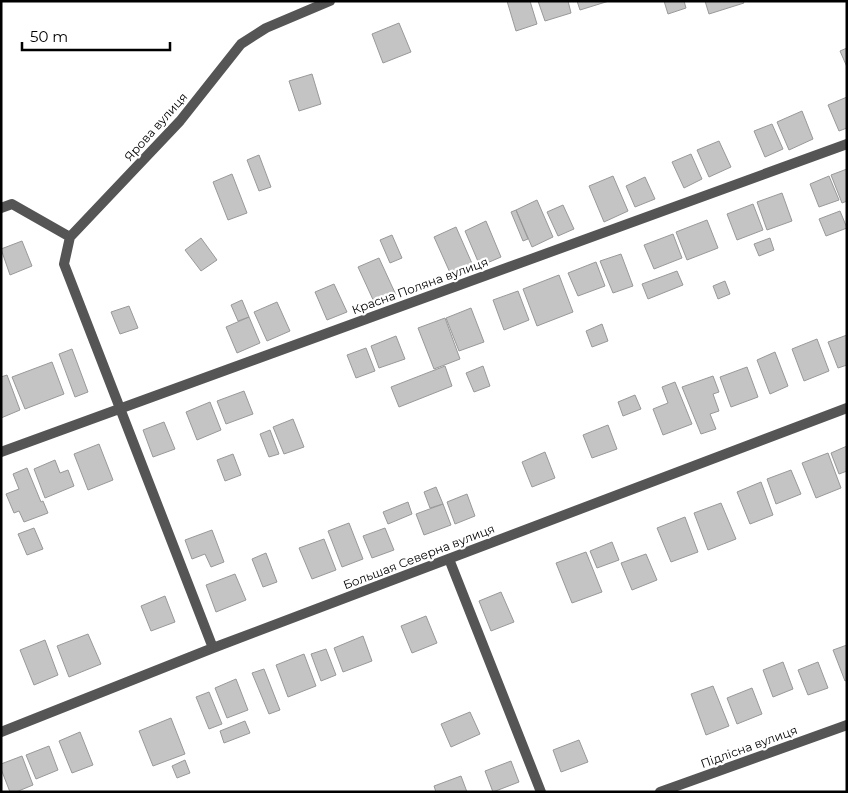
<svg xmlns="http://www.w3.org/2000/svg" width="848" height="793" font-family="Montserrat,sans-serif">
<rect width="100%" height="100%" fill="#fff"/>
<path fill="#c4c4c4" stroke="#999" d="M 507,1 L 530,1 L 537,24 L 516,31 Z
M 538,1 L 568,1 L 571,13 L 545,21 Z
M 577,1 L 609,1 L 580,10 Z
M 664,1 L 684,1 L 686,8 L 668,14 Z
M 705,1 L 743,1 L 744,3 L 709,14 Z
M 399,23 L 411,52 L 383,63 L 372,34 Z
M 847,48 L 847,67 L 840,51 Z
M 312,74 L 321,104 L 299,111 L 289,81 Z
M 847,97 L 847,128 L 839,131 L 828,105 Z
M 802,111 L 813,139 L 789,150 L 777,122 Z
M 772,124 L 783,149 L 765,157 L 754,131 Z
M 719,141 L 731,167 L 709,177 L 697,150 Z
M 691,154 L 702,179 L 684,188 L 672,162 Z
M 259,155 L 271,187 L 259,191 L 247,160 Z
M 847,169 L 847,201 L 842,203 L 831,175 Z
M 232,174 L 247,213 L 228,220 L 213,182 Z
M 613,176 L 628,211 L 604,222 L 589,186 Z
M 829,176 L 839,200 L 819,207 L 810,184 Z
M 645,177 L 655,199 L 635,207 L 626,186 Z
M 782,193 L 792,221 L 767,230 L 757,202 Z
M 537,200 L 553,237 L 532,247 L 516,210 Z
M 753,204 L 763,230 L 737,240 L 727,214 Z
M 563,205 L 574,229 L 558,236 L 547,212 Z
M 516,210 L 528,239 L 523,241 L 511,212 Z
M 840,211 L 847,228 L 826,236 L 819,219 Z
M 707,220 L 718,248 L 687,260 L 676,232 Z
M 486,221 L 501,257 L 480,266 L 465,231 Z
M 456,227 L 474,268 L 452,277 L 434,237 Z
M 673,234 L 682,258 L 654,269 L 644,245 Z
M 392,235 L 402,258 L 390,263 L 380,240 Z
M 201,238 L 217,260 L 201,271 L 185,250 Z
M 770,238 L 774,250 L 759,256 L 754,244 Z
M 22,241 L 32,266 L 10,275 L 1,249 Z
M 621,254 L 633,286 L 613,293 L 600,261 Z
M 379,258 L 396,295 L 375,304 L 358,267 Z
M 596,262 L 605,286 L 578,296 L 568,273 Z
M 677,271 L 683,285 L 648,299 L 642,284 Z
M 559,275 L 573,312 L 537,326 L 523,289 Z
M 725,281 L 730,294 L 718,299 L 713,286 Z
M 334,284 L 347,312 L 327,320 L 315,292 Z
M 518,291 L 529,320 L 504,330 L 493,300 Z
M 242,300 L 249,317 L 238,321 L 231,305 Z
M 277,302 L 290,331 L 267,341 L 254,312 Z
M 129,306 L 138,328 L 120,334 L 111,312 Z
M 471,308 L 484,342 L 459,351 L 446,318 Z
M 249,317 L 260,343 L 237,353 L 226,327 Z
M 445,318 L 460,359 L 434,369 L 418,328 Z
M 602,324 L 608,341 L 592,347 L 586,331 Z
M 847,335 L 847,365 L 838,368 L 828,342 Z
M 396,336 L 405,359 L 379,368 L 371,346 Z
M 817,339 L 829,371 L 804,381 L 792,349 Z
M 366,348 L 375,371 L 356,378 L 347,355 Z
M 72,349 L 88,392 L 75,397 L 59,354 Z
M 775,352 L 788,386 L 770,394 L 757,360 Z
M 52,362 L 64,394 L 25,409 L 12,377 Z
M 445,366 L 452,386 L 399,407 L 391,387 Z
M 483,366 L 490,386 L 474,392 L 466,373 Z
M 747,367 L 758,397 L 731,407 L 720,377 Z
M 7,375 L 20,410 L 1,418 L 1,377 Z
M 713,376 L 719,392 L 713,394 L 719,411 L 710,414 L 716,429 L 701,434 L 682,387 Z
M 675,382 L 692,424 L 663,435 L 653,409 L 668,403 L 662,387 Z
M 244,391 L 253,414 L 226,424 L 217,401 Z
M 635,395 L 641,409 L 623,416 L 618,402 Z
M 210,402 L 221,430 L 197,440 L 186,412 Z
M 293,419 L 304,447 L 284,454 L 273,427 Z
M 164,422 L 175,449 L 153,457 L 143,430 Z
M 608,425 L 617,449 L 592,458 L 583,435 Z
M 270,430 L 279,454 L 269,457 L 260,434 Z
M 99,444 L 113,480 L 88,490 L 74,454 Z
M 847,446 L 847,471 L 839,474 L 831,453 Z
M 545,452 L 555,478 L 532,487 L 522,462 Z
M 828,453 L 841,488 L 816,498 L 802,463 Z
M 233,454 L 241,475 L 225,481 L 217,460 Z
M 55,460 L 60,473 L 68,470 L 74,486 L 45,498 L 34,469 Z
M 27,468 L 41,502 L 43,501 L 48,513 L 24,522 L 19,511 L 14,513 L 6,494 L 19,489 L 13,474 Z
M 791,470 L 801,494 L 776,504 L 767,479 Z
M 761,482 L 773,515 L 750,524 L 737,492 Z
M 436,487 L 443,504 L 430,508 L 424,492 Z
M 467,494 L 475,516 L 455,524 L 447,502 Z
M 408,502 L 412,514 L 388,524 L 383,512 Z
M 721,503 L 736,539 L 708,550 L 694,513 Z
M 443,504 L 451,525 L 424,535 L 416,514 Z
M 685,517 L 698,552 L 671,562 L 657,528 Z
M 349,523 L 363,559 L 342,567 L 328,531 Z
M 34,528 L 43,549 L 27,555 L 18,534 Z
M 385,528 L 394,550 L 372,558 L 363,536 Z
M 212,530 L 224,562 L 211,567 L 205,554 L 192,559 L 185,540 Z
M 324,539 L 336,570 L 312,579 L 299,548 Z
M 612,542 L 619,560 L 597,568 L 590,551 Z
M 586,552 L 602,592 L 572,603 L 556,563 Z
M 266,553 L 277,582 L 263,587 L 252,559 Z
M 646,554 L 657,580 L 632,590 L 621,563 Z
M 235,574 L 246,600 L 216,612 L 206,585 Z
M 501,592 L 514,622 L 491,631 L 479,601 Z
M 165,596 L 175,622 L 151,631 L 141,606 Z
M 426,616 L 437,643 L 412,653 L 401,626 Z
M 88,634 L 101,664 L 69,677 L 57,646 Z
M 363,636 L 372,661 L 343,672 L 334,648 Z
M 45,640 L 58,675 L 34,685 L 20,650 Z
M 847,645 L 847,680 L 845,681 L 833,650 Z
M 326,649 L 336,675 L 321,681 L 311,654 Z
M 304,654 L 316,686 L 288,697 L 276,665 Z
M 783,662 L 793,689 L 773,697 L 763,670 Z
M 818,662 L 828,688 L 808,695 L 798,670 Z
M 264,669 L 280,710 L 269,714 L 252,673 Z
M 236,679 L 248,710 L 227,718 L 215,688 Z
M 713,686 L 729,726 L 706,735 L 691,694 Z
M 752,688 L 762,714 L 737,724 L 727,698 Z
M 209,692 L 222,724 L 209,729 L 196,697 Z
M 470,712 L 480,734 L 451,747 L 441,724 Z
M 171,718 L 185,754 L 153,766 L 139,731 Z
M 245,721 L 250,733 L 224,743 L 220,731 Z
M 80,732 L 93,765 L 72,773 L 59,741 Z
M 579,740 L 588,762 L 561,772 L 553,750 Z
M 49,746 L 58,770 L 36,779 L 26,755 Z
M 22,756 L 33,785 L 16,792 L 10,792 L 1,769 L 1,764 Z
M 185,760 L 190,773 L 177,778 L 172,766 Z
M 511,761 L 519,782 L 493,792 L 485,771 Z
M 461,776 L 467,792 L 436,792 L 434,786 Z"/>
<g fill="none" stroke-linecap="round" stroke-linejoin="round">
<path stroke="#555" stroke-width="10" d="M 1,208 L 12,204 L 70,237 L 180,121 L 241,44 L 266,28 L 330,1
M 70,237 L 64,264 L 213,648
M 1,452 L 847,144
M 449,559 L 541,792
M 1,732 L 213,648 L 847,408
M 660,792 L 847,725"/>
</g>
<g text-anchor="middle" stroke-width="4.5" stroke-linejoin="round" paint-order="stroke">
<g font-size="12" fill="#000" stroke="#fff">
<text transform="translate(156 127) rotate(-48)" y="4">Ярова вулиця</text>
<text transform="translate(420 286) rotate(-20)" y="4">Красна Поляна вулиця</text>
<text transform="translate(419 557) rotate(-21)" y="4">Большая Северна вулиця</text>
<text transform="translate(749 747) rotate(-20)" y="4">Підлісна вулиця</text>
</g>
</g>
<rect width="848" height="793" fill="none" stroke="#000000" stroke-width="5"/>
<path d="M22 42v8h148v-8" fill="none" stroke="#000000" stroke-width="2.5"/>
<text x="30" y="42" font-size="15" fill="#000000" stroke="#ffffff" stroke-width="4" paint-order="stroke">50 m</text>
</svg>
